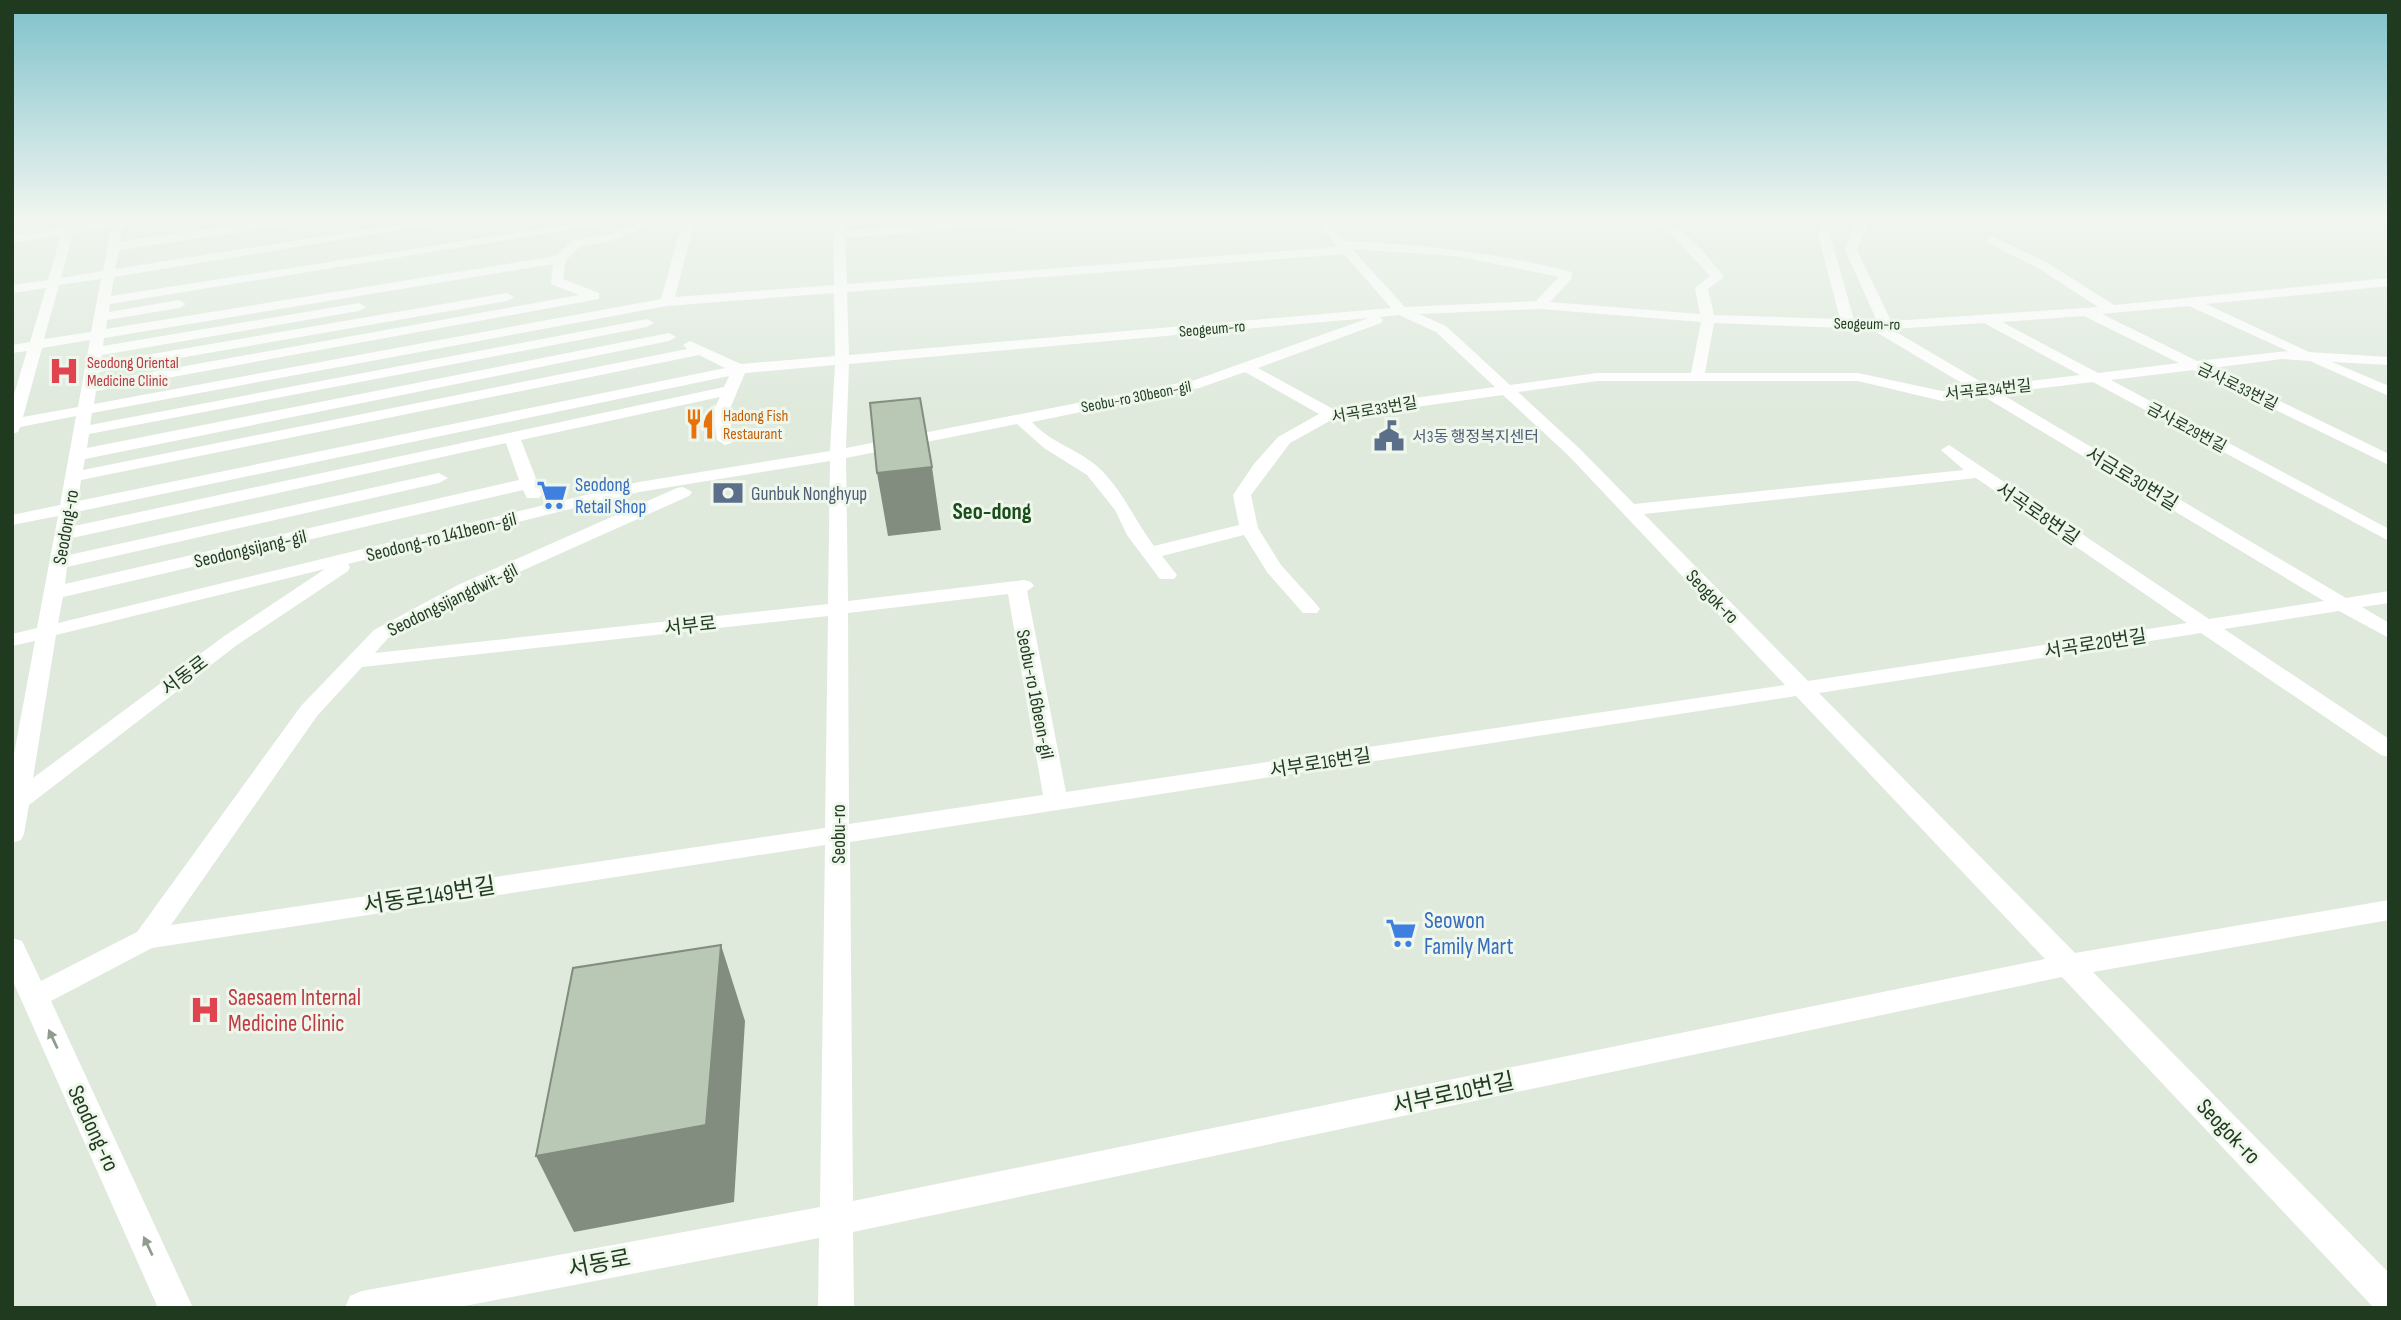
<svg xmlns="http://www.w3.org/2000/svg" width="2401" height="1320" font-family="'Sofia Sans Condensed','Noto Sans KR',sans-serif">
<rect width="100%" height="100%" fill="#dfeadd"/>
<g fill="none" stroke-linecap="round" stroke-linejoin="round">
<path fill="#fff" fill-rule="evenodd" d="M 62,220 L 73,220 L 75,226 L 109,220 L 144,220 L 122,226 L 120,242 L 272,220 L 304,220 L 299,223 L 119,250 L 115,269 L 429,220 L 459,220 L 114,277 L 111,296 L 598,220 L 628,220 L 110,304 L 109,312 L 179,300 L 186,304 L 179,308 L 107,320 L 106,329 L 556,256 L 572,241 L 610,234 L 644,220 L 660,220 L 617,239 L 580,247 L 566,260 L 563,279 L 599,293 L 599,299 L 96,391 L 94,404 L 661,299 L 683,220 L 695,220 L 675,297 L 834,285 L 833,220 L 845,220 L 845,231 L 983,220 L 1038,220 L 1033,223 L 845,238 L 847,284 L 1338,247 L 1315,220 L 1327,220 L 1345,241 C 1422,244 1497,253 1572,272 L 1572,278 L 1550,302 L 1700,314 L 1695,288 L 1710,276 L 1671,234 L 1648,220 C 1680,220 1705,253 1724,277 L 1708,289 L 1714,315 L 1840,319 L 1818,235 L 1821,220 L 1833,220 L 1830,235 L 1854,320 L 1877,321 L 1845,250 L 1857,220 L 1869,220 L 1857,250 L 1891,321 L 2098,307 L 2040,269 L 1988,243 L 1986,240 L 1992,236 L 2048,263 L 2114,305 L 2389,278 L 2389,286 L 2206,304 L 2309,352 L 2389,357 L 2389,365 L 2332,362 L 2389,386 L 2389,396 L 2310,361 L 2282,359 L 2212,368 L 2389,454 L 2389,465 L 2193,370 L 2111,380 L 2389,529 L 2389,541 L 2093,382 L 2000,393 L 2346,598 L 2389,591 L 2389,603 L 2362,607 L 2389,623 L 2389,638 L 2339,611 L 2224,629 L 2389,739 L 2389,757 L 2381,755 L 2201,633 L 1819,693 L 2075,953 L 2389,900 L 2389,920 L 2093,972 L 2389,1273 L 2389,1308 L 2374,1308 L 2062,977 L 853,1232 L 854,1308 L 818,1308 L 819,1238 L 454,1308 L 345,1308 L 350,1296 L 362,1291 L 820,1207 L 825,845 L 152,948 L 51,1001 L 193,1308 L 158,1308 L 12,979 L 12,938 L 22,941 L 41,981 L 137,932 L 301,706 L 374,630 L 458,585 L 677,488 L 683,487 L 692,492 L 689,496 L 472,593 L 388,638 L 375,653 L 828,604 L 830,461 L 639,492 L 348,564 L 350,567 L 348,571 L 237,645 L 29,805 L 24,834 L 21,840 L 12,843 L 12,765 L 35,641 L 12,646 L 12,634 L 37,628 L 58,516 L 12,525 L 12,515 L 60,505 L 76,416 L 20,427 L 18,432 L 12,434 L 12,401 L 27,351 L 12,353 L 12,345 L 30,342 L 46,288 L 12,293 L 12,285 L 48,280 L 61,235 L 12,243 L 12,235 L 63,228 ZM 111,228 L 103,271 L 61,278 L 73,233 ZM 1352,249 L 1456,256 L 1559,277 L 1536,301 L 1405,307 ZM 1344,254 L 1391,308 L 849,355 L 847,292 ZM 553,264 L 551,284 L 579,295 L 97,382 L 99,372 L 507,301 L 514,297 L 507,293 L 100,363 L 102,355 L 359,311 L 366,307 L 359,303 L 103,346 L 104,338 ZM 101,279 L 91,332 L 44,339 L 59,285 ZM 834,293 L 835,356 L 741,364 L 690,341 L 683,345 L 687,349 L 83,470 L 85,459 L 669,341 L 676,337 L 669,333 L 87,448 L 89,434 L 647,327 L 654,323 L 647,319 L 90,425 L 92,413 L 667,306 ZM 2189,306 L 2288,351 L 2197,361 L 2102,314 ZM 1540,309 L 1701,322 L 1691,373 L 1597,373 L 1510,385 L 1446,326 L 1419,314 ZM 1399,315 L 1436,332 L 1495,387 L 1333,409 L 1258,368 L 1381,323 L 1383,320 L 1380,317 ZM 2084,316 L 2179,363 L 2098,373 L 2002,322 ZM 1369,318 L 1195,380 L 846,448 L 849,364 ZM 1714,323 L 1871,329 L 1970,388 L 1942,391 L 1858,373 L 1705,373 ZM 1984,323 L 2080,375 L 1988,386 L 1891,329 ZM 90,340 L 78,407 L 23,417 L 42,348 ZM 699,355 L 725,368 L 78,501 L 81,480 ZM 835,365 L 830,451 L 639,482 L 58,623 L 63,597 L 523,490 L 527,498 L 539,498 L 542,494 L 521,440 L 720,397 L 713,411 L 717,440 L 725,445 L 731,443 L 733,440 L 729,411 L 745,373 ZM 1245,372 L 1319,414 L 1278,437 L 1254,464 L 1233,495 L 1239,525 L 1154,546 C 1135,521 1123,491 1100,469 C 1081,450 1050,443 1032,422 L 1199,388 ZM 729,376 L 724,387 L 74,526 L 76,512 ZM 1597,381 L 1858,381 L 1942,401 L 1983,396 L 2324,601 L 2209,619 L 1949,445 L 1941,450 L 1964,470 L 1634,504 L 1580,449 L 1518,392 ZM 1503,395 L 1568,455 L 1785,685 L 1066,792 L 1027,591 L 1034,586 L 1031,582 L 1024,580 L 848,601 L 846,458 L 1017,424 L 1044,448 L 1087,475 L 1115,510 L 1127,535 L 1160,579 L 1174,579 L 1177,575 L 1162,556 L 1244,535 L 1267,572 L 1303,613 L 1317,613 L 1320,609 L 1317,605 L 1281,565 L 1258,528 L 1251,495 L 1290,443 L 1335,418 ZM 506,443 L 519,480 L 65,584 L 67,567 L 439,483 L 448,478 L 439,473 L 69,555 L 72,538 ZM 1976,478 L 2187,623 L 1808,681 L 1644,514 ZM 325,569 L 223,637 L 33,778 L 56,635 ZM 1008,594 L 1043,795 L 849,824 L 848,613 ZM 828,616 L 825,828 L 171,925 L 317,716 L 362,667 ZM 1796,696 L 2045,959 L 853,1201 L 850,842 Z"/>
</g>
<path fill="#828c7f" d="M 932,467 L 941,530 L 888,536 L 877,473 Z
M 721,945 L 745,1021 L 734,1202 L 574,1232 L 536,1156 Z"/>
<path fill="#b9c8b5" stroke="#828c7f" stroke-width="2" d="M 920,398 L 932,467 L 877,473 L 870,403 Z
M 721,945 L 706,1125 L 536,1156 L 573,968 Z"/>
<defs><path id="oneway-solid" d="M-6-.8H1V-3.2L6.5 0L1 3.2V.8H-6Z" transform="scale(1.75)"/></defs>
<g fill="#8f9c8e">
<use href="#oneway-solid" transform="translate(53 1039) rotate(-115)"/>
<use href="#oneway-solid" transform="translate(148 1246) rotate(-115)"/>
</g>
<linearGradient id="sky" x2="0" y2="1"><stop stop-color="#7ec1cb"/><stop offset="0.54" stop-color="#f1f6f0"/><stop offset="1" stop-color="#f1f6f0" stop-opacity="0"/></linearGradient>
<rect width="2401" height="405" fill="url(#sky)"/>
<defs>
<g id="hospital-bare" transform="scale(2.415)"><path d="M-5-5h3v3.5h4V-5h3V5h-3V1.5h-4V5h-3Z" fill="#e0444e" stroke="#eff7ed" stroke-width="2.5" paint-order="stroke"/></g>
<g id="restaurant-bare" transform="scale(2.415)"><path d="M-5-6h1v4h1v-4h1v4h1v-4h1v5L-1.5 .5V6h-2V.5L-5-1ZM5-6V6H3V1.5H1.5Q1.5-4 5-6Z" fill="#e8710a" stroke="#eff7ed" stroke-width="2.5" paint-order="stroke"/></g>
<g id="civic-bare" transform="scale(2.415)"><path d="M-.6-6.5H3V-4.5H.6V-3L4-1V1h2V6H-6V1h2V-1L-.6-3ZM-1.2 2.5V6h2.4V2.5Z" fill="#5c6f8a" stroke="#eff7ed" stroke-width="2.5" paint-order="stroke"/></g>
<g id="bank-bare" transform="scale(2.415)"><path d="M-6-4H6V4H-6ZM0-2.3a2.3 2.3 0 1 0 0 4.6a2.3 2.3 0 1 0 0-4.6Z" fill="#5c6f8a" stroke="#eff7ed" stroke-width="2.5" paint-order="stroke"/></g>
<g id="supermarket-bare" transform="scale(2.415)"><path d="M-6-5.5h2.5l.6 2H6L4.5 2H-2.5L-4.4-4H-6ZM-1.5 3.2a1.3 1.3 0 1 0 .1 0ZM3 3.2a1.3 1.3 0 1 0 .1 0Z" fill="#3f7fe0" stroke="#eff7ed" stroke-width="2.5" paint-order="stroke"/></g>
</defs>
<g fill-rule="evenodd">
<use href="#hospital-bare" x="64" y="371"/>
<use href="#restaurant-bare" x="700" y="424"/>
<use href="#civic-bare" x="1389" y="436"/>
<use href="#bank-bare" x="728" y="493"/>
<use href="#supermarket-bare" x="552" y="495"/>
<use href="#supermarket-bare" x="1401" y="933"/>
<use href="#hospital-bare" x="205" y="1010"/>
</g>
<g text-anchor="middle" stroke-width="6" stroke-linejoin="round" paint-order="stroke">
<g font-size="16" fill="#1f3a1e" stroke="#eff7ed">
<text transform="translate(1867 323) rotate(1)" y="6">Seogeum-ro</text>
<text transform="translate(1212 328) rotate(-5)" y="6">Seogeum-ro</text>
<text transform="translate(2238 386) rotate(26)" y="6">금사로33번길</text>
<text transform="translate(1988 389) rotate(-6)" y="6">서곡로34번길</text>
<text transform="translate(1136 396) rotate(-11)" y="6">Seobu-ro 30beon-gil</text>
<text transform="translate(1374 409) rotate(-10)" y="6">서곡로33번길</text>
<text transform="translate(2187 427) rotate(28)" y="6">금사로29번길</text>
</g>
<g font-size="16" fill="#be3a42" stroke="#eff7ed" text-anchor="start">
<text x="87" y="368">Seodong Oriental<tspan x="87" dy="18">Medicine Clinic</tspan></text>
</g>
<g font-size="16" fill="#c56008" stroke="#eff7ed" text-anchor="start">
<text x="723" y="421">Hadong Fish<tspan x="723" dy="18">Restaurant</tspan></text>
</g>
<g font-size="16" fill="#4e5e75" stroke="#eff7ed" text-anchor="start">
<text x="1412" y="442">서3동 행정복지센터</text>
</g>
<g font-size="19" fill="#1f3a1e" stroke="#eff7ed">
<text transform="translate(2132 478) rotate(31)" y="7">서금로30번길</text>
<text transform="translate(2038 513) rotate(34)" y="7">서곡로8번길</text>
<text transform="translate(65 527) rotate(-80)" y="7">Seodong-ro</text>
<text transform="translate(441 536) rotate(-14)" y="7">Seodong-ro 141beon-gil</text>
<text transform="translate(250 548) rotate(-13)" y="7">Seodongsijang-gil</text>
<text transform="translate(1713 596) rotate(46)" y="7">Seogok-ro</text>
<text transform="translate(452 599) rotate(-26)" y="7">Seodongsijangdwit-gil</text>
<text transform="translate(690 625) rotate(-6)" y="7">서부로</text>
<text transform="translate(2095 643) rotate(-9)" y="7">서곡로20번길</text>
<text transform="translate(184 675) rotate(-37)" y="7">서동로</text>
<text transform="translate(1036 694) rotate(79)" y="7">Seobu-ro 16beon-gil</text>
<text transform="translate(1320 762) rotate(-9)" y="7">서부로16번길</text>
<text transform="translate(838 834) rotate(-90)" y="7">Seobu-ro</text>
</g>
<g font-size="19" fill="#366cbe" stroke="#eff7ed" text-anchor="start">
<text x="575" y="491">Seodong<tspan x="575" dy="22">Retail Shop</tspan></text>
</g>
<g font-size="19" fill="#4e5e75" stroke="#eff7ed" text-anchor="start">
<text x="751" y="500">Gunbuk Nonghyup</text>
</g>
<g font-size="23" font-weight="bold" fill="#194d19" stroke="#eff7ed">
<text x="992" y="519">Seo-dong</text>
</g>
<g font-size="23" fill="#1f3a1e" stroke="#eff7ed">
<text transform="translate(429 895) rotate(-9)" y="8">서동로149번길</text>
<text transform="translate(1453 1093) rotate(-12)" y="8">서부로10번길</text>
<text transform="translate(94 1128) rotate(65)" y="8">Seodong-ro</text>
<text transform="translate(2229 1131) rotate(46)" y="8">Seogok-ro</text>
<text transform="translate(599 1263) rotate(-11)" y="8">서동로</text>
</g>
<g font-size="23" fill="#366cbe" stroke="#eff7ed" text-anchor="start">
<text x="1424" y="928">Seowon<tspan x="1424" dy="26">Family Mart</tspan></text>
</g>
<g font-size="23" fill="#be3a42" stroke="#eff7ed" text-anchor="start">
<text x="228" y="1005">Saesaem Internal<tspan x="228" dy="26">Medicine Clinic</tspan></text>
</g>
</g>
<rect width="2401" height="1320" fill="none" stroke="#1f3a1e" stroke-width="28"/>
</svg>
